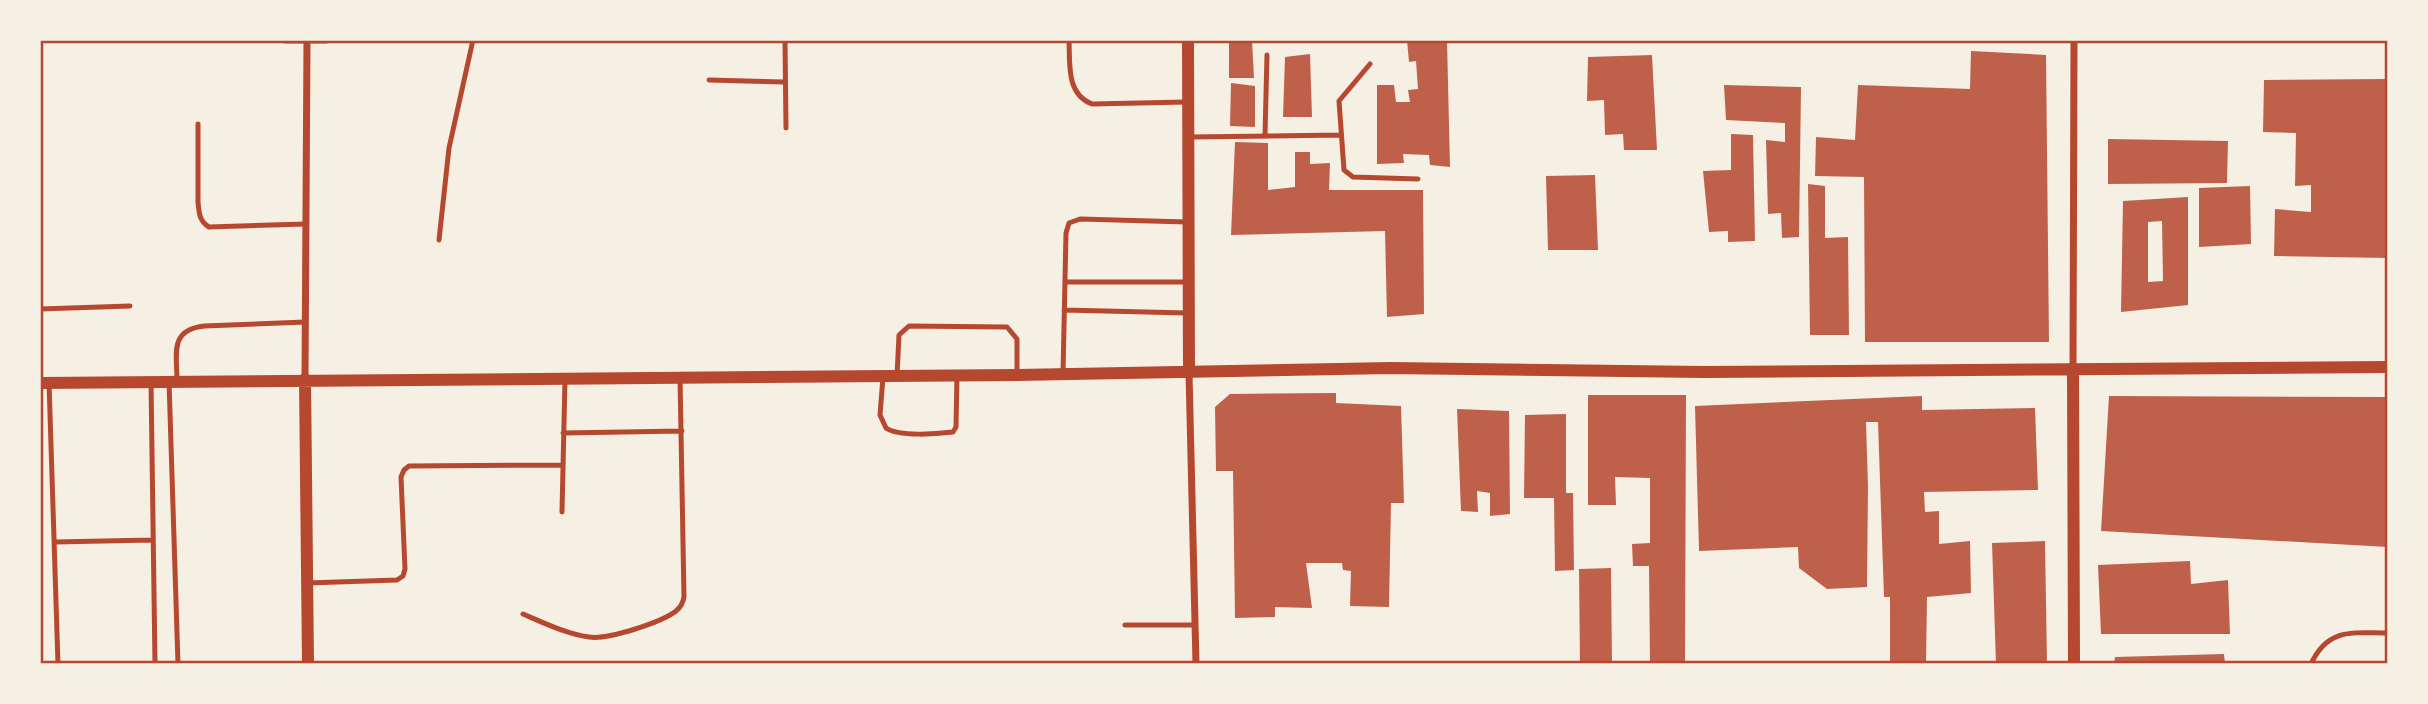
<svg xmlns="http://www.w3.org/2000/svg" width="2428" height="704" font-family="'Open Sans',sans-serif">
<rect width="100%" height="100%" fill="#f6efe4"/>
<path fill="#bf614a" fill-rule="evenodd" d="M 1229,40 L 1252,40 L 1254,78 L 1229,78 Z
M 1407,40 L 1447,40 L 1450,167 L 1430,165 L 1429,155 L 1403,154 L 1404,163 L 1377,164 L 1377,85 L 1394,85 L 1396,102 L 1410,102 L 1408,90 L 1418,89 L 1416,61 L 1409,62 Z
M 1971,51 L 2046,55 L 2049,342 L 1865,342 L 1864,177 L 1815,176 L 1816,137 L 1855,140 L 1858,85 L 1970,89 Z
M 1310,54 L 1312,117 L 1283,117 L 1285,57 Z
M 1652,55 L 1657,150 L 1624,150 L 1623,134 L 1605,135 L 1604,100 L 1587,101 L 1588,57 Z
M 2388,79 L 2388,258 L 2274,256 L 2275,209 L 2311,212 L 2311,185 L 2295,186 L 2296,133 L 2263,132 L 2264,80 Z
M 1231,83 L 1255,86 L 1255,127 L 1230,126 Z
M 1724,85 L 1801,87 L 1799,237 L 1782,238 L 1781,213 L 1768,214 L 1766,140 L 1785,142 L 1785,123 L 1726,120 Z
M 1731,134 L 1753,135 L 1755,241 L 1728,242 L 1728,231 L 1709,232 L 1703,171 L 1731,170 Z
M 2108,139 L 2228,141 L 2227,183 L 2108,184 Z
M 1235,142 L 1268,143 L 1268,190 L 1295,187 L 1295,152 L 1310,152 L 1310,164 L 1330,163 L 1329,190 L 1423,190 L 1424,314 L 1387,317 L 1385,231 L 1231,235 Z
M 1595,175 L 1598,250 L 1548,250 L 1546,176 Z
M 1808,184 L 1825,186 L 1825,238 L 1848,237 L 1849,335 L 1810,335 Z
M 2250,186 L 2251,244 L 2199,247 L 2199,188 Z
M 2188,197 L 2188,305 L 2121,312 L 2123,201 ZM 2162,221 L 2163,281 L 2148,282 L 2148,222 Z
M 1336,393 L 1336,403 L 1401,406 L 1404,503 L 1391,503 L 1389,607 L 1350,606 L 1351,571 L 1343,570 L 1342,563 L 1306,563 L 1312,608 L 1275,607 L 1275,617 L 1235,618 L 1233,471 L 1216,471 L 1215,407 L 1230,394 Z
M 1588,395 L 1686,395 L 1685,662 L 1650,664 L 1649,566 L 1633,566 L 1632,544 L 1650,543 L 1650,478 L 1615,477 L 1616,505 L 1588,505 Z
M 1922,396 L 1922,410 L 2035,408 L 2038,490 L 1924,492 L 1925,512 L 1939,511 L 1939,544 L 1970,541 L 1971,593 L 1927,597 L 1926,664 L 1890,664 L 1890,597 L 1884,597 L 1878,422 L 1866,422 L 1868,487 L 1867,587 L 1827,589 L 1799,568 L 1798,547 L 1699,551 L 1695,406 Z
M 2109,396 L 2388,397 L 2388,547 L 2101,531 Z
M 1457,409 L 1509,411 L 1510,514 L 1490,516 L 1490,493 L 1477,491 L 1478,512 L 1461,511 Z
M 1566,414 L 1566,493 L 1573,493 L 1574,570 L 1555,571 L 1554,498 L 1524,498 L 1525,415 Z
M 2045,541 L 2047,664 L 1996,664 L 1992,543 Z
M 2190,561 L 2191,584 L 2228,580 L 2230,634 L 2101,634 L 2098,565 Z
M 1611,568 L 1612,664 L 1580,664 L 1579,569 Z
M 2224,654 L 2225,664 L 2114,664 L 2115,657 Z"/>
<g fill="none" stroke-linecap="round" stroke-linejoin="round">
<path stroke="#b5482f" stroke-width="5" d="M 785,40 L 786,128
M 1069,40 C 1070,64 1066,94 1092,104 L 1186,102
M 1370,64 L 1339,101 L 1344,170 L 1353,177 L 1418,179
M 709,80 L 785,82
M 198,124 L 198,202 C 199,212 199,221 209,227 L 306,224
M 1265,135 L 1267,55
M 1190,137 L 1340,135
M 439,240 L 449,148 L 473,40
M 1065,282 L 1188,282
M 40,309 L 130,306
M 1064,310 L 1187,313
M 1063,374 L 1066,233 L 1069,223 L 1080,219 L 1187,222
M 897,376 L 899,335 L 909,326 L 1007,327 L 1017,339 L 1017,373
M 883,377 L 880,415 L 886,428 C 899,437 937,434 953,432 L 956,427 L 957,375
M 151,381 L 155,664
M 169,381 L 178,664
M 177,381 C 177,354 169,330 204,326 L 306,322
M 49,382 L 58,664
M 563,433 L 682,431
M 562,512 L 565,379
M 55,542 L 152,540
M 307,583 L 397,580 L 403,576 L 405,569 L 401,477 L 404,470 L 409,466 L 563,465
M 523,614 C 544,623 567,634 589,637 C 608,640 662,622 676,611 C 681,607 683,603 684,597 L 680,377
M 1125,625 L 1195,625
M 2311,664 C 2328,627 2353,633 2388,633"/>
<path stroke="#b5482f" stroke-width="7" d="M 285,40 L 326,40
M 2073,370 L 2074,40
M 1189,373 L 1196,664
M 305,379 L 307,41"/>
<path stroke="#b5482f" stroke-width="12" d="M 1188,40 L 1189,373
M 2073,370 L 2074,664
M 305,379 L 308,664
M 40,383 L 1017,375 L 1391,368 L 1705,372 L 2388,367"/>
</g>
<rect width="2428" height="704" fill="none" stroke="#f6efe4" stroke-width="84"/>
<rect x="42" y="42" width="2344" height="620" fill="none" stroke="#b5482f" stroke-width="2.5"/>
</svg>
